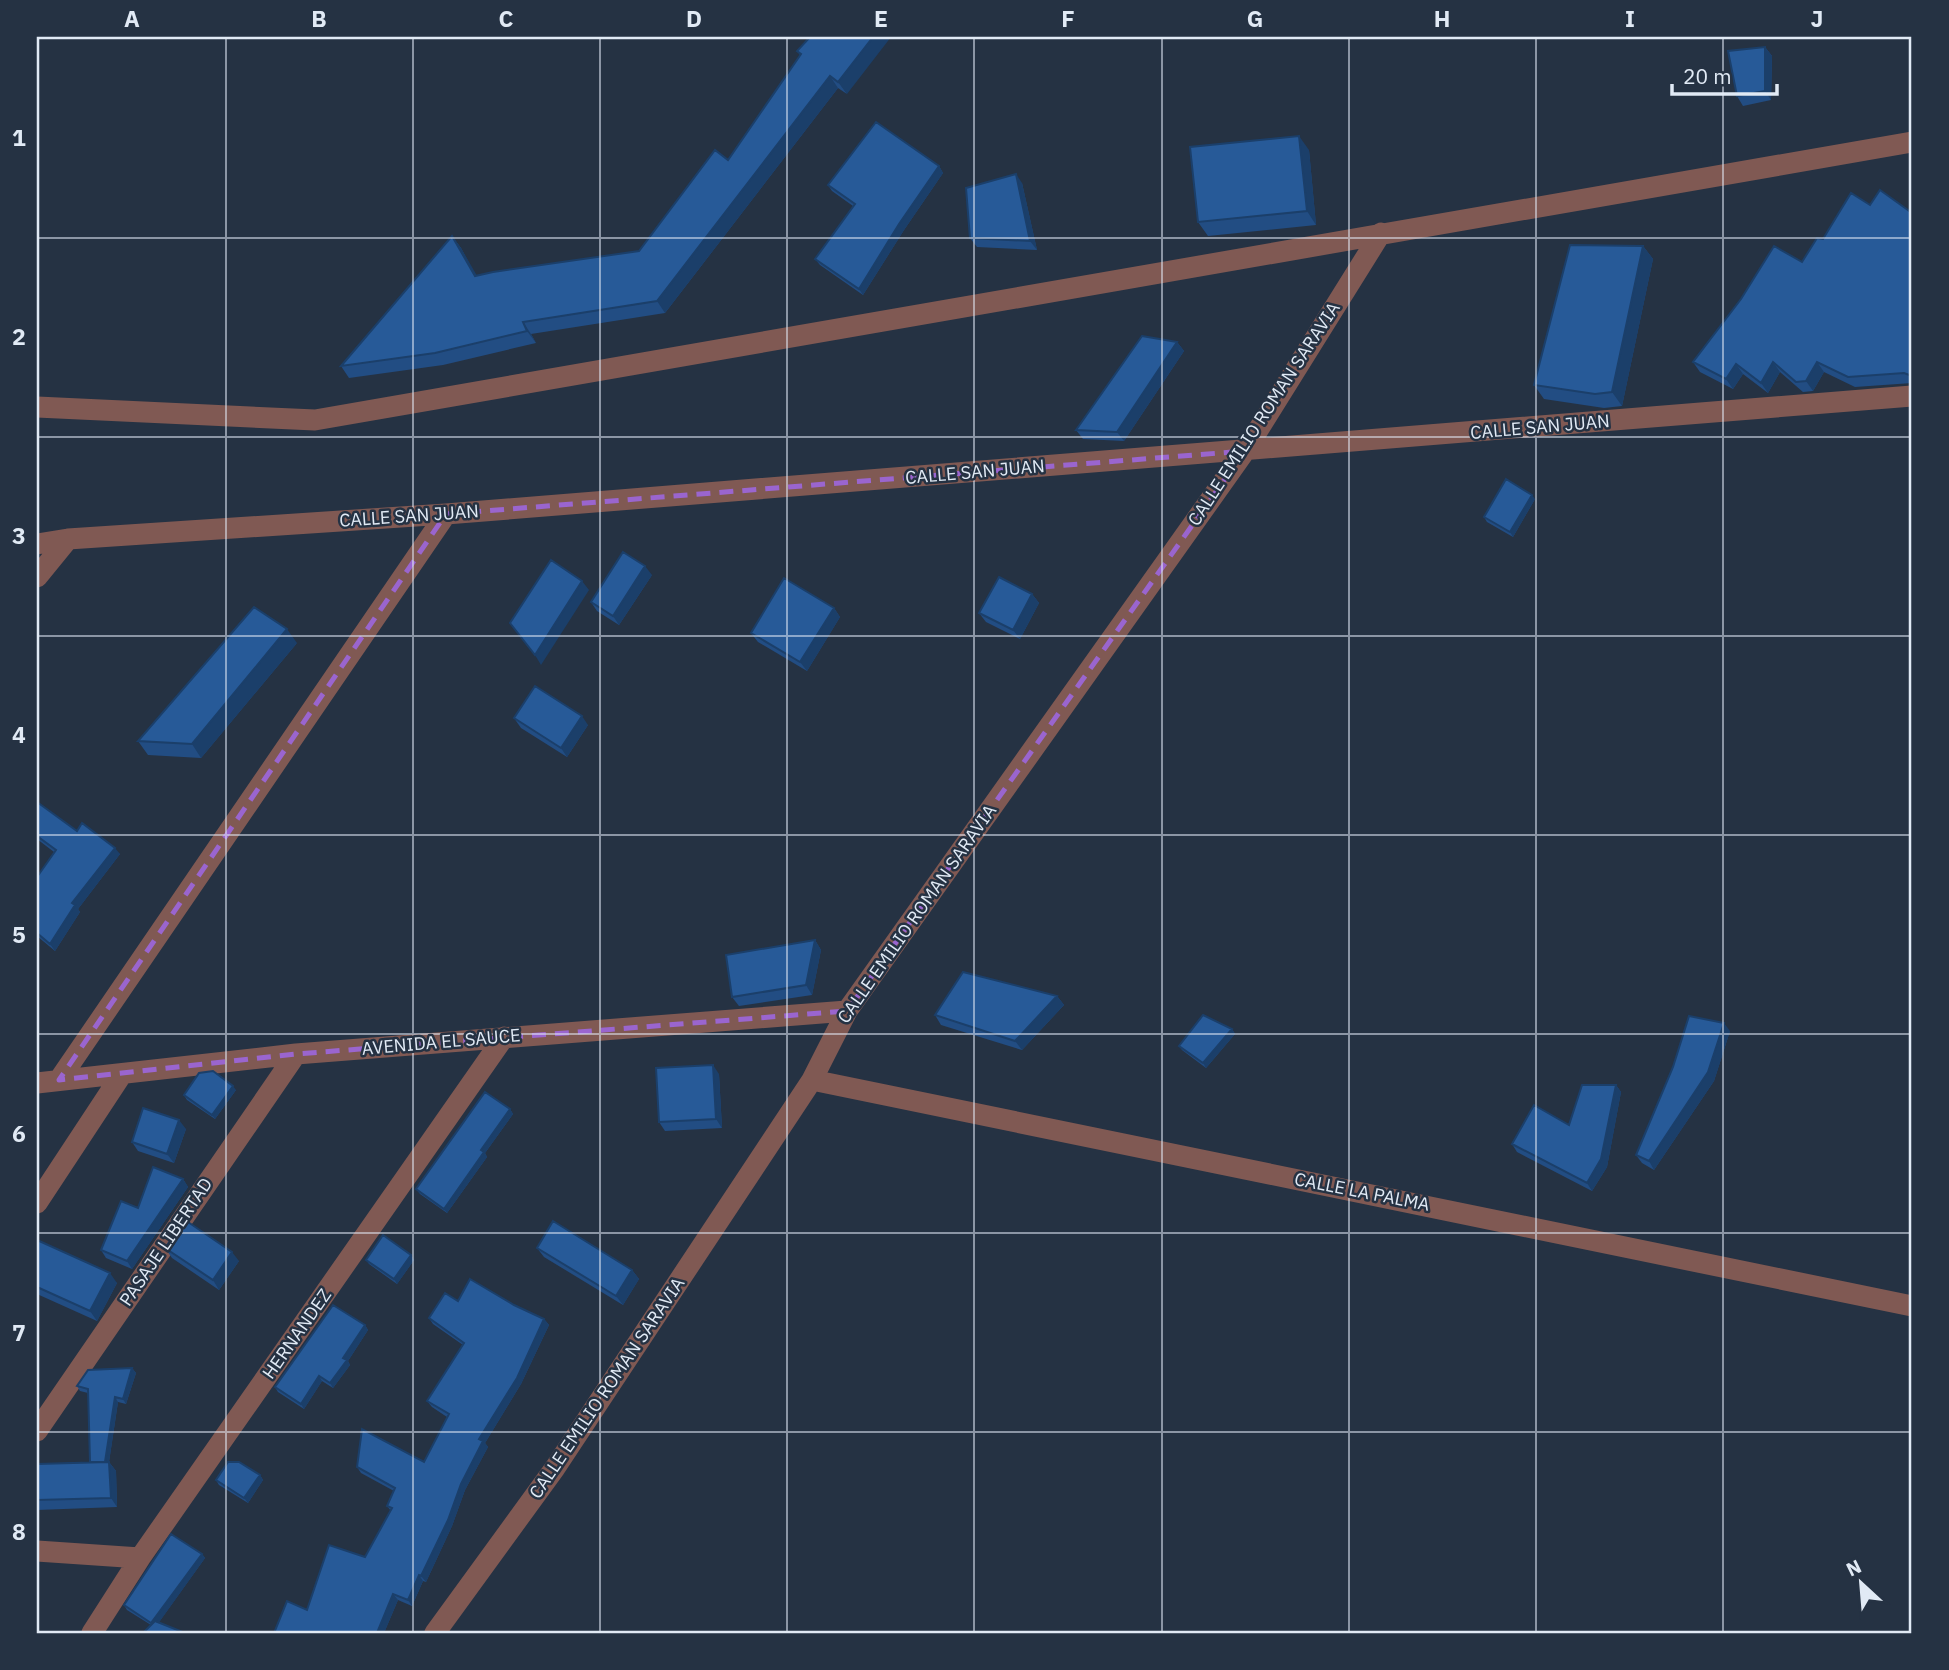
<svg xmlns="http://www.w3.org/2000/svg" width="1949" height="1670" font-family="'IBM Plex Sans',sans-serif">
<rect width="100%" height="100%" fill="#253243"/>
<g fill="none" stroke-linecap="round" stroke-linejoin="round">
<path stroke="#805953" stroke-width="21" d="M 37,407 L 315,420 L 1912,142
M 37,544 L 68,539 L 446,514 L 1912,396
M 37,577 L 68,539
M 59,1080 L 446,514
M 812,1080 L 1912,1306
M 37,1083 L 296,1054 L 847,1011
M 37,1203 L 122,1074
M 37,1431 L 296,1054
M 37,1551 L 140,1558
M 92,1633 L 140,1558 L 504,1037
M 435,1633 L 555,1468 L 812,1080 L 847,1011 L 1245,451 L 1381,233"/>
</g>
<path fill="#224d83" d="M 810,37 L 847,94 L 838,88 L 665,313 L 531,334 L 536,343 L 443,365 L 349,378 L 341,366 L 452,236 L 461,248 L 476,276 L 639,251 L 728,160 L 800,55 L 797,51 Z
M 1765,47 L 1772,56 L 1771,100 L 1743,106 L 1737,96 Z
M 1309,150 L 1316,225 L 1208,236 L 1198,222 Z
M 939,166 L 943,173 L 904,230 L 863,295 L 820,265 L 815,259 L 853,206 L 832,191 L 828,185 Z
M 1022,183 L 1037,250 L 977,247 L 970,238 Z
M 1912,213 L 1912,383 L 1855,387 L 1824,372 L 1813,391 L 1803,392 L 1780,372 L 1768,393 L 1743,374 L 1733,389 L 1700,372 L 1693,362 L 1802,262 L 1823,239 Z
M 1643,246 L 1653,259 L 1622,406 L 1604,408 L 1544,399 L 1534,385 Z
M 1177,342 L 1184,351 L 1124,441 L 1083,439 L 1076,430 Z
M 1535,499 L 1513,537 L 1487,522 L 1484,517 Z
M 652,575 L 619,625 L 597,611 L 591,602 Z
M 1032,594 L 1039,603 L 1020,639 L 986,622 L 979,613 Z
M 834,608 L 840,617 L 807,671 L 758,642 L 751,633 Z
M 297,643 L 201,758 L 148,755 L 138,741 Z
M 514,718 L 588,725 L 567,757 L 521,728 Z
M 37,802 L 77,831 L 120,854 L 78,909 L 80,912 L 55,951 L 37,936 L 37,877 L 54,852 L 37,839 Z
M 815,940 L 821,950 L 812,995 L 739,1006 L 732,997 Z
M 1057,996 L 1064,1005 L 1022,1050 L 941,1025 L 935,1015 Z
M 1232,1029 L 1235,1034 L 1206,1068 L 1182,1050 L 1179,1046 Z
M 1730,1031 L 1714,1081 L 1654,1170 L 1642,1163 L 1636,1155 Z
M 719,1074 L 722,1128 L 665,1131 L 659,1122 Z
M 1616,1085 L 1621,1092 L 1607,1167 L 1592,1191 L 1517,1152 L 1512,1144 L 1569,1125 Z
M 236,1090 L 215,1119 L 187,1100 L 184,1095 Z
M 510,1109 L 513,1114 L 485,1153 L 487,1157 L 447,1213 L 420,1194 L 416,1189 Z
M 186,1129 L 174,1163 L 138,1151 L 132,1142 Z
M 183,1179 L 188,1187 L 132,1269 L 106,1258 L 101,1250 L 138,1208 Z
M 37,1240 L 117,1283 L 97,1321 L 37,1294 Z
M 165,1248 L 239,1261 L 219,1290 L 172,1258 Z
M 537,1248 L 632,1270 L 639,1279 L 623,1305 L 544,1257 Z
M 411,1255 L 414,1260 L 397,1284 L 369,1264 L 366,1260 Z
M 458,1301 L 514,1305 L 544,1319 L 549,1325 L 521,1384 L 485,1443 L 488,1447 L 465,1490 L 452,1526 L 426,1582 L 423,1581 L 412,1606 L 398,1600 L 384,1633 L 274,1633 L 307,1610 L 365,1557 L 391,1511 L 387,1506 L 394,1491 L 361,1473 L 357,1467 L 424,1462 L 447,1417 L 432,1407 L 427,1401 L 463,1345 L 433,1324 L 429,1318 Z
M 365,1325 L 368,1330 L 348,1361 L 350,1365 L 333,1388 L 322,1381 L 304,1409 L 278,1392 L 275,1387 Z
M 132,1368 L 136,1373 L 126,1404 L 118,1402 L 109,1462 L 116,1471 L 117,1507 L 37,1510 L 37,1464 L 90,1462 L 88,1393 L 80,1391 L 77,1386 Z
M 260,1475 L 263,1480 L 248,1503 L 219,1485 L 216,1480 Z
M 202,1554 L 205,1558 L 159,1622 L 151,1625 L 127,1610 L 124,1605 Z"/>
<path fill="#1b3f6a" d="M 873,37 L 891,37 L 847,94 L 838,82 Z
M 1765,47 L 1772,56 L 1771,100 L 1765,91 Z
M 830,76 L 838,88 L 665,313 L 657,301 Z
M 1299,136 L 1309,150 L 1316,225 L 1307,211 Z
M 939,166 L 943,173 L 904,230 L 863,295 L 859,289 L 899,224 Z
M 1016,174 L 1022,183 L 1037,250 L 1030,241 Z
M 452,236 L 461,248 L 484,288 L 475,276 Z
M 1643,246 L 1653,259 L 1622,406 L 1612,392 Z
M 523,322 L 531,334 L 536,343 L 527,331 Z
M 1177,342 L 1184,351 L 1124,441 L 1117,432 Z
M 1773,362 L 1780,372 L 1768,393 L 1761,383 Z
M 1817,362 L 1824,372 L 1813,391 L 1806,381 Z
M 1736,364 L 1743,374 L 1733,389 L 1726,379 Z
M 1532,495 L 1535,499 L 1513,537 L 1510,532 Z
M 645,566 L 652,575 L 619,625 L 613,616 Z
M 582,581 L 589,590 L 541,665 L 535,655 Z
M 1032,594 L 1039,603 L 1020,639 L 1013,630 Z
M 834,608 L 840,617 L 807,671 L 800,662 Z
M 287,629 L 297,643 L 201,758 L 192,744 Z
M 582,716 L 588,725 L 567,757 L 561,748 Z
M 115,848 L 120,854 L 78,909 L 80,912 L 55,951 L 50,944 L 72,903 Z
M 815,940 L 821,950 L 812,995 L 806,985 Z
M 1057,996 L 1064,1005 L 1022,1050 L 1015,1041 Z
M 1724,1023 L 1730,1031 L 1714,1081 L 1654,1170 L 1649,1161 Z
M 1232,1029 L 1235,1034 L 1206,1068 L 1203,1063 Z
M 713,1065 L 719,1074 L 722,1128 L 716,1119 Z
M 1616,1085 L 1621,1092 L 1607,1167 L 1592,1191 L 1587,1183 Z
M 233,1086 L 236,1090 L 215,1119 L 212,1115 Z
M 510,1109 L 513,1114 L 485,1153 L 487,1157 L 447,1213 L 444,1209 L 481,1150 Z
M 179,1120 L 186,1129 L 174,1163 L 167,1154 Z
M 183,1179 L 188,1187 L 132,1269 L 127,1261 Z
M 232,1252 L 239,1261 L 219,1290 L 213,1280 Z
M 411,1255 L 414,1260 L 397,1284 L 394,1279 Z
M 632,1270 L 639,1279 L 623,1305 L 616,1296 Z
M 110,1273 L 117,1283 L 97,1321 L 90,1311 Z
M 544,1319 L 549,1325 L 521,1384 L 485,1443 L 488,1447 L 465,1490 L 452,1526 L 426,1582 L 421,1576 L 479,1439 Z
M 365,1325 L 368,1330 L 348,1361 L 350,1365 L 333,1388 L 330,1383 L 343,1358 Z
M 132,1368 L 136,1373 L 126,1404 L 123,1399 Z
M 319,1376 L 322,1381 L 304,1409 L 301,1404 Z
M 115,1397 L 118,1402 L 109,1462 L 116,1471 L 117,1507 L 111,1498 L 105,1464 Z
M 260,1475 L 263,1480 L 248,1503 L 244,1498 Z
M 202,1554 L 205,1558 L 155,1628 L 151,1623 Z
M 419,1575 L 423,1581 L 412,1606 L 408,1600 Z
M 393,1594 L 398,1600 L 384,1633 L 377,1633 Z"/>
<path fill="#275a98" stroke="#1b3f6a" stroke-width="2" d="M 810,37 L 873,37 L 838,82 L 830,76 L 657,301 L 523,322 L 527,331 L 435,353 L 341,366 L 452,236 L 475,276 L 493,272 L 639,251 L 715,150 L 728,160 L 801,54 L 797,51 Z
M 1765,47 L 1765,91 L 1737,96 L 1728,51 Z
M 876,122 L 939,166 L 899,224 L 859,289 L 815,259 L 855,204 L 828,185 Z
M 1299,136 L 1307,211 L 1198,222 L 1190,147 Z
M 1016,174 L 1030,241 L 970,238 L 966,188 Z
M 1880,190 L 1912,213 L 1912,376 L 1904,373 L 1848,377 L 1817,362 L 1806,381 L 1796,382 L 1773,362 L 1761,383 L 1736,364 L 1726,379 L 1693,362 L 1741,299 L 1774,246 L 1802,262 L 1817,238 L 1823,239 L 1851,193 L 1870,205 Z
M 1570,245 L 1643,246 L 1612,392 L 1595,394 L 1534,385 Z
M 1142,336 L 1177,342 L 1117,432 L 1076,430 Z
M 1506,479 L 1532,495 L 1510,532 L 1484,517 Z
M 623,552 L 645,566 L 613,616 L 591,602 Z
M 551,560 L 582,581 L 535,655 L 510,623 Z
M 999,577 L 1032,594 L 1013,630 L 979,613 Z
M 784,578 L 834,608 L 800,662 L 751,633 Z
M 254,607 L 287,629 L 192,744 L 138,741 Z
M 535,686 L 582,716 L 561,748 L 514,718 Z
M 37,802 L 77,831 L 82,823 L 115,848 L 72,903 L 75,905 L 50,944 L 37,933 L 37,877 L 56,850 L 37,836 Z
M 815,940 L 806,985 L 732,997 L 726,955 Z
M 963,972 L 1057,996 L 1015,1041 L 935,1015 Z
M 1203,1015 L 1232,1029 L 1203,1063 L 1179,1046 Z
M 1689,1016 L 1724,1023 L 1708,1072 L 1649,1161 L 1636,1155 L 1673,1067 Z
M 713,1065 L 716,1119 L 659,1122 L 656,1068 Z
M 213,1071 L 233,1086 L 212,1115 L 184,1095 L 199,1073 Z
M 1582,1085 L 1616,1085 L 1601,1159 L 1587,1183 L 1512,1144 L 1534,1105 L 1569,1125 Z
M 485,1092 L 510,1109 L 481,1150 L 484,1152 L 444,1209 L 416,1189 Z
M 143,1108 L 179,1120 L 167,1154 L 132,1142 Z
M 153,1167 L 183,1179 L 127,1261 L 101,1250 L 121,1201 L 138,1208 Z
M 185,1220 L 232,1252 L 213,1280 L 165,1248 Z
M 553,1221 L 632,1270 L 616,1296 L 537,1248 Z
M 383,1235 L 411,1255 L 394,1279 L 366,1260 Z
M 37,1240 L 110,1273 L 90,1311 L 37,1287 Z
M 470,1279 L 514,1305 L 544,1319 L 517,1378 L 479,1439 L 483,1441 L 461,1484 L 448,1520 L 421,1576 L 419,1575 L 408,1600 L 393,1594 L 377,1633 L 274,1633 L 287,1601 L 307,1610 L 329,1545 L 365,1557 L 392,1508 L 387,1506 L 395,1488 L 357,1467 L 362,1429 L 424,1462 L 449,1414 L 427,1401 L 464,1343 L 429,1318 L 445,1293 L 458,1301 Z
M 333,1305 L 365,1325 L 343,1358 L 347,1360 L 330,1383 L 319,1376 L 301,1404 L 275,1387 Z
M 132,1368 L 123,1399 L 115,1397 L 105,1462 L 90,1462 L 88,1389 L 77,1386 L 88,1370 Z
M 109,1462 L 111,1498 L 37,1500 L 37,1464 Z
M 228,1462 L 239,1462 L 260,1475 L 244,1498 L 216,1480 Z
M 171,1534 L 202,1554 L 151,1623 L 124,1605 Z
M 155,1621 L 185,1633 L 143,1633 Z"/>
<path fill="none" stroke="#9a65cf" stroke-width="5" stroke-dasharray="14 9" stroke-linejoin="round" d="M 1245,451 L 847,1011 L 296,1054 L 59,1080 L 446,514 Z"/>
<path fill="none" stroke="#e1eaf5" stroke-width="2" stroke-opacity="0.55" d="M 226,37 L 226,1633M 413,37 L 413,1633M 600,37 L 600,1633M 787,37 L 787,1633M 974,37 L 974,1633M 1162,37 L 1162,1633M 1349,37 L 1349,1633M 1536,37 L 1536,1633M 1723,37 L 1723,1633M 37,238 L 1912,238M 37,437 L 1912,437M 37,636 L 1912,636M 37,835 L 1912,835M 37,1034 L 1912,1034M 37,1233 L 1912,1233M 37,1432 L 1912,1432"/>
<g text-anchor="middle" stroke-width="5" stroke-linejoin="round" paint-order="stroke">
<g font-size="18" fill="#e1eaf5" stroke="#253243">
<text transform="translate(1264 414) rotate(-57)" y="6">CALLE EMILIO ROMAN SARAVIA</text>
<text transform="translate(1540 427) rotate(-5)" y="6">CALLE SAN JUAN</text>
<text transform="translate(975 472) rotate(-5)" y="6">CALLE SAN JUAN</text>
<text transform="translate(409 516) rotate(-4)" y="6">CALLE SAN JUAN</text>
<text transform="translate(917 914) rotate(-55)" y="6">CALLE EMILIO ROMAN SARAVIA</text>
<text transform="translate(441 1042) rotate(-5)" y="6">AVENIDA EL SAUCE</text>
<text transform="translate(1362 1192) rotate(11)" y="6">CALLE LA PALMA</text>
<text transform="translate(166 1242) rotate(-56)" y="6">PASAJE LIBERTAD</text>
<text transform="translate(297 1334) rotate(-55)" y="6">HERNANDEZ</text>
<text transform="translate(607 1388) rotate(-56)" y="6">CALLE EMILIO ROMAN SARAVIA</text>
</g>
</g>
<rect width="1949" height="1670" fill="none" stroke="#253243" stroke-width="77"/>
<g transform="translate(1861 1583) rotate(334)" stroke="#253243" stroke-width="5" paint-order="stroke">
<path d="M0-5L12 26L0 18L-12 26Z" fill="#e1eaf5"/>
<text y="-10" font-size="19" font-weight="bold" text-anchor="middle" fill="#e1eaf5">N</text>
</g>
<path d="M1672 84v10h105v-10" fill="none" stroke="#e1eaf5" stroke-width="3.5"/>
<text x="1683" y="84" font-size="21" fill="#e1eaf5" stroke="#253243" stroke-width="5" paint-order="stroke">20 m</text>
<rect x="38" y="38" width="1872" height="1594" fill="none" stroke="#e1eaf5" stroke-width="2.5"/>
<g font-size="23" text-anchor="middle" font-weight="bold" fill="#e1eaf5">
<text x="132" y="27">A</text>
<text x="319" y="27">B</text>
<text x="506" y="27">C</text>
<text x="694" y="27">D</text>
<text x="881" y="27">E</text>
<text x="1068" y="27">F</text>
<text x="1255" y="27">G</text>
<text x="1442" y="27">H</text>
<text x="1630" y="27">I</text>
<text x="1817" y="27">J</text>
<text x="19" y="146">1</text>
<text x="19" y="345">2</text>
<text x="19" y="544">3</text>
<text x="19" y="743">4</text>
<text x="19" y="943">5</text>
<text x="19" y="1142">6</text>
<text x="19" y="1341">7</text>
<text x="19" y="1540">8</text>
</g>
</svg>
